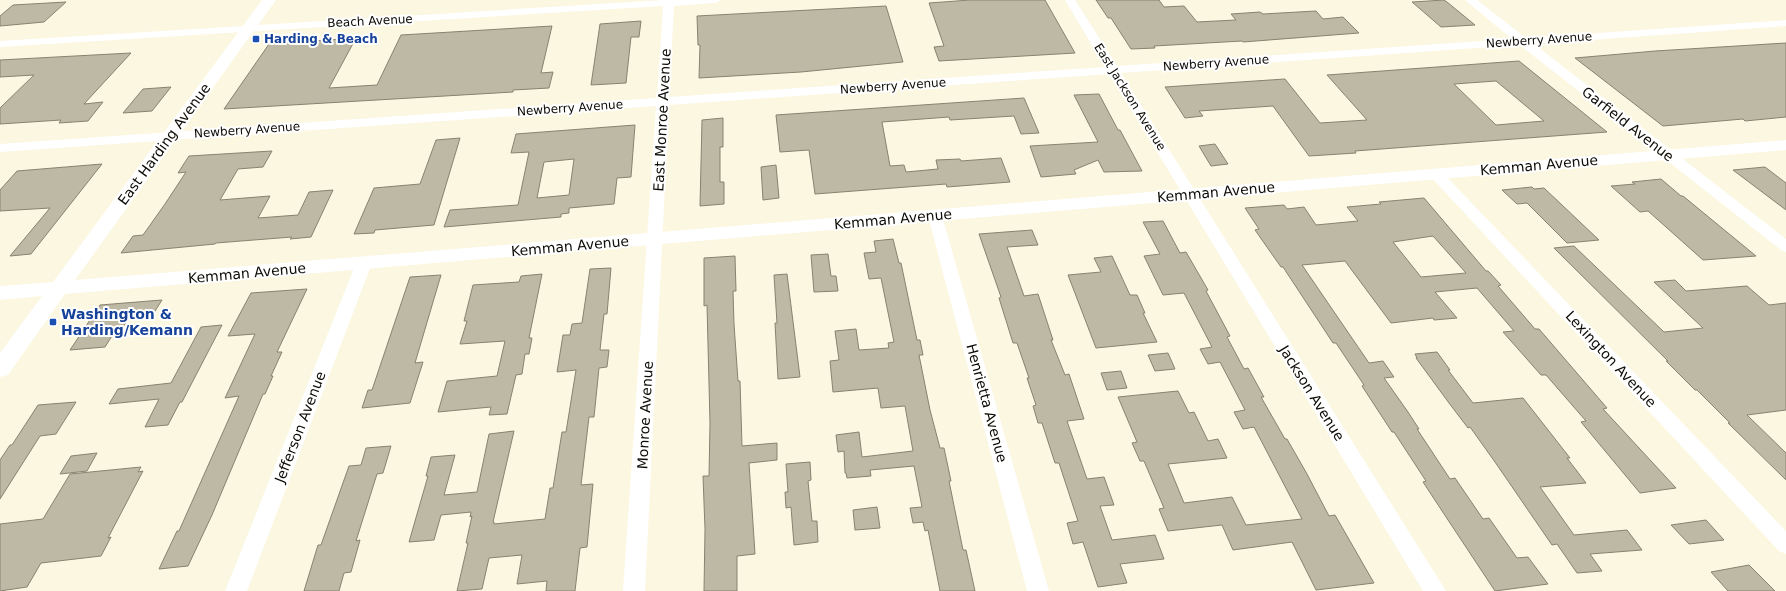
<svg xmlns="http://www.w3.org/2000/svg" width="1786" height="591" font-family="'DejaVu Sans',sans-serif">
<rect width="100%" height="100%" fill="#fbf7e1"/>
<path fill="#bdb9a4" stroke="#878370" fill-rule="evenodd" d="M 970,0 L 1045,0 L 1075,53 L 939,61 L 934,47 L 944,46 L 929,3 Z
M 1096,0 L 1159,0 L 1164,7 L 1184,6 L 1197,22 L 1236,20 L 1231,14 L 1260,12 L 1263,14 L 1316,11 L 1323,19 L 1343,17 L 1359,33 L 1243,42 L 1242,41 L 1154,46 L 1155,48 L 1131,49 L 1111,18 L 1108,18 Z
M 1444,0 L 1447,2 L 1475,25 L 1441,27 L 1412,2 Z
M 66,2 L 44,22 L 0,26 L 0,16 L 13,5 Z
M 886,6 L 903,62 L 801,72 L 699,78 L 700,45 L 698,45 L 697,16 Z
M 641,21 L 639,37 L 631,37 L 626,83 L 591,85 L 600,24 Z
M 552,26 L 541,73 L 553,72 L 549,88 L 513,90 L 513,92 L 224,109 L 269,44 L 356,38 L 329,88 L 377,85 L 401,35 Z
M 1786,43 L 1786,117 L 1745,121 L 1743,119 L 1663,126 L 1575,58 L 1655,51 Z
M 131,53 L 84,104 L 103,102 L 88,121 L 59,123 L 61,120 L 0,124 L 0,108 L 34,75 L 0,77 L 0,60 Z
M 1519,61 L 1607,132 L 1355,151 L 1356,153 L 1309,156 L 1273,106 L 1199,111 L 1203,116 L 1185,118 L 1165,87 L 1285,79 L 1320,123 L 1367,120 L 1327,75 ZM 1496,81 L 1544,121 L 1496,125 L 1454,84 Z
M 171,87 L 152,111 L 123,113 L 143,89 Z
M 1099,94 L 1118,130 L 1120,130 L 1142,171 L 1104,172 L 1098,160 L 1074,170 L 1076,174 L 1041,177 L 1030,146 L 1098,142 L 1074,95 Z
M 1024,98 L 1039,133 L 1021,134 L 1014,116 L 950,120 L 949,117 L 882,122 L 890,166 L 904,165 L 906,172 L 938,169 L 936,160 L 960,159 L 961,161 L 1001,158 L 1010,182 L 947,187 L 946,184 L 815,194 L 809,150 L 780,152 L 776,115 Z
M 723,118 L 723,147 L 720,147 L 720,182 L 724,182 L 724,204 L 700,206 L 702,120 Z
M 635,125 L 631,177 L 617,178 L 614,204 L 569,208 L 569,213 L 561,214 L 561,217 L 444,227 L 450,210 L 518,205 L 529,152 L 511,153 L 516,134 ZM 574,159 L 569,195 L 537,198 L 544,162 Z
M 460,138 L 434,225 L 375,230 L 374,233 L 354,234 L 374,188 L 420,184 L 436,140 Z
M 1215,144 L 1228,164 L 1211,166 L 1199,146 Z
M 272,151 L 263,167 L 238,169 L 220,200 L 270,196 L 258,218 L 298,215 L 309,192 L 333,190 L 311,237 L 290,239 L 292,237 L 216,243 L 215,244 L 121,253 L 133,236 L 143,235 L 165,204 L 186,172 L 178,173 L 189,156 Z
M 102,164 L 31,254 L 10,256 L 50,208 L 0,211 L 0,190 L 17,171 Z
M 776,165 L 779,198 L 763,200 L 761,167 Z
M 1765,167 L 1786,183 L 1786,210 L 1733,170 Z
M 1661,179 L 1681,196 L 1683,196 L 1756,256 L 1703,260 L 1648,211 L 1640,212 L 1611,186 L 1635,184 L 1632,182 Z
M 1532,187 L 1534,189 L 1544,188 L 1599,240 L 1567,243 L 1527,203 L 1517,204 L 1502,190 Z
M 1424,198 L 1486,271 L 1488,271 L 1501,285 L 1498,286 L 1535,329 L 1539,329 L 1607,408 L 1603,409 L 1676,488 L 1640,493 L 1581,422 L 1586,421 L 1546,375 L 1541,375 L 1503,332 L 1514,331 L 1477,288 L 1435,292 L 1457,318 L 1434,320 L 1433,318 L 1391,323 L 1345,261 L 1302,265 L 1369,363 L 1383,361 L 1394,377 L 1384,378 L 1408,412 L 1419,429 L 1417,429 L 1450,479 L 1455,478 L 1483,519 L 1489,518 L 1517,558 L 1528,557 L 1548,584 L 1495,591 L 1450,523 L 1423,482 L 1426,481 L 1394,432 L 1392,432 L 1362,386 L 1364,385 L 1336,343 L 1333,343 L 1283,267 L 1281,267 L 1255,230 L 1259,229 L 1245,208 L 1284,205 L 1287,209 L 1304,207 L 1316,225 L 1358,221 L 1347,207 L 1381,204 L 1379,202 ZM 1433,236 L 1466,273 L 1421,277 L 1393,242 Z
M 1163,221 L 1180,253 L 1186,252 L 1208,290 L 1206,291 L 1230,336 L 1227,337 L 1244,369 L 1248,368 L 1264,397 L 1261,397 L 1285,439 L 1287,439 L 1307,474 L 1329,516 L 1335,515 L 1374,583 L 1316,590 L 1292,542 L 1233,550 L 1222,525 L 1168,531 L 1159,509 L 1164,508 L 1144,461 L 1140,461 L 1132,443 L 1137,442 L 1118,397 L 1178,391 L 1189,413 L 1194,412 L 1208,441 L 1218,439 L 1227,458 L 1168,464 L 1184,503 L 1232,497 L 1246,525 L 1302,519 L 1254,427 L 1243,429 L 1234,412 L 1245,410 L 1220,362 L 1208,364 L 1200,349 L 1212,347 L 1184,293 L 1163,295 L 1144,256 L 1160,254 L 1143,222 Z
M 1032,230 L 1038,245 L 1007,247 L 1024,296 L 1038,294 L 1053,340 L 1051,340 L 1065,375 L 1069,374 L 1084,419 L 1067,421 L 1087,479 L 1104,477 L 1114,505 L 1100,506 L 1112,540 L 1155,535 L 1164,559 L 1120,564 L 1127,583 L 1098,587 L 1083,542 L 1073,544 L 1067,523 L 1078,521 L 1059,463 L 1055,463 L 1042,423 L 1038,423 L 1033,406 L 1036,405 L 1027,378 L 1029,378 L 1017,343 L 1013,343 L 999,298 L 1001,297 L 979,234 Z
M 893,239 L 899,263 L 901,263 L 917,340 L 920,340 L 923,355 L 919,355 L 930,410 L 940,448 L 944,448 L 951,481 L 949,481 L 963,550 L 966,550 L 975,591 L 940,591 L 928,530 L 925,531 L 923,522 L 913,523 L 910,508 L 922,507 L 914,466 L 870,470 L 871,476 L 847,478 L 846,473 L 845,473 L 844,451 L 838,452 L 836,435 L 859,432 L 862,457 L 913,451 L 905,406 L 881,408 L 878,388 L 833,392 L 830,361 L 839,360 L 835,331 L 856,329 L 859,350 L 889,348 L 888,343 L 894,342 L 881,278 L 869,279 L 864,253 L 876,252 L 874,241 Z
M 1574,246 L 1664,332 L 1703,328 L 1654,282 L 1675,280 L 1686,291 L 1747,286 L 1769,305 L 1786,303 L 1786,410 L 1747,415 L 1786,453 L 1786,480 L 1728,423 L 1730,423 L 1697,390 L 1695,390 L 1666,361 L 1668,361 L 1554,248 Z
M 828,254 L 831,276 L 836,276 L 838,291 L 814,292 L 811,255 Z
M 735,256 L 736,291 L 733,291 L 734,324 L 738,381 L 740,381 L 742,446 L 777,443 L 777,460 L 749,463 L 755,554 L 737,556 L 737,591 L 704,591 L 705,529 L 703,476 L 709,476 L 710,423 L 707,305 L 704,306 L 704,258 Z
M 1112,256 L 1130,295 L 1137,295 L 1145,313 L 1143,313 L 1157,342 L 1096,348 L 1068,275 L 1101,272 L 1094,258 Z
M 611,268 L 607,314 L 604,314 L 600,350 L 609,350 L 607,367 L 599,368 L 594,417 L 589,417 L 581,485 L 593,484 L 587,547 L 580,548 L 575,591 L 546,591 L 547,581 L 517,584 L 522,555 L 489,558 L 482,589 L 457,591 L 468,543 L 466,543 L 472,516 L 470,517 L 471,512 L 441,515 L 434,540 L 409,542 L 428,476 L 426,476 L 431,457 L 455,455 L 444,495 L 477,492 L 489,434 L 514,431 L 493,522 L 494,522 L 494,524 L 545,519 L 550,488 L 553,488 L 562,432 L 566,432 L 576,370 L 557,372 L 563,335 L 570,335 L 572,324 L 582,323 L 590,269 Z
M 542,274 L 529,338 L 532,338 L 529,354 L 525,354 L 522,374 L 516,375 L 507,414 L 489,415 L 491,407 L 438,412 L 447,381 L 497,376 L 505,341 L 460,344 L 467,321 L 464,321 L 473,285 L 519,282 L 521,276 Z
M 787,274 L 800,377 L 778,379 L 775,323 L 777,323 L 774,275 Z
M 441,275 L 415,363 L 423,362 L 410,403 L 362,408 L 368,390 L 372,390 L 410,277 Z
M 307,289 L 277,352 L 282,352 L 271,376 L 273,376 L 265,394 L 263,394 L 212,515 L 188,566 L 159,569 L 177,531 L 179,531 L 239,396 L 225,398 L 255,334 L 228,336 L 251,293 Z
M 162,300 L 150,319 L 135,309 L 123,327 L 117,328 L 105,347 L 70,350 L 100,305 Z
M 222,325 L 182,402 L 180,402 L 168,425 L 145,427 L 159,399 L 109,404 L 118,389 L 171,383 L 201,327 Z
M 1437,352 L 1450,370 L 1448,370 L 1473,403 L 1523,398 L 1570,458 L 1567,458 L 1586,483 L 1540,487 L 1574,535 L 1627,530 L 1642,550 L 1590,554 L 1602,571 L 1577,573 L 1557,544 L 1552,545 L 1495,462 L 1470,427 L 1468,428 L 1449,403 L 1416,358 L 1417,358 L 1415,354 Z
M 1168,353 L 1175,369 L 1155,371 L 1148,355 Z
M 1121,371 L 1127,388 L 1107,390 L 1101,373 Z
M 76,402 L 56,434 L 40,436 L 0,499 L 0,460 L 10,445 L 12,445 L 38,405 Z
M 391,446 L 383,473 L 377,474 L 356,541 L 360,540 L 351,572 L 344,573 L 339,591 L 304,591 L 318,545 L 321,545 L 349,466 L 361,465 L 366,448 Z
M 97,453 L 87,471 L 60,474 L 71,456 Z
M 810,462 L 811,480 L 808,481 L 812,521 L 817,521 L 818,542 L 794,545 L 791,507 L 786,508 L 785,492 L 788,492 L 786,464 Z
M 141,467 L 138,472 L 143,471 L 108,538 L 111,537 L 101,556 L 41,563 L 27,587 L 0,591 L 0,524 L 43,519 L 70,474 Z
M 877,507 L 880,528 L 855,530 L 853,510 Z
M 1706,520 L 1724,540 L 1689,544 L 1671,525 Z
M 1749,565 L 1775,591 L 1728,591 L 1711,572 Z"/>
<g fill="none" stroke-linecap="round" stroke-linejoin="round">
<path fill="#fff" fill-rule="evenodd" d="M 663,0 L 721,0 L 716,3 L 674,6 L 669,97 L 1105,67 L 1065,0 L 1075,0 L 1117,66 L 1512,39 L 1465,0 L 1477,0 L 1526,38 L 1786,20 L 1786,26 L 1534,44 L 1786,239 L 1786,252 L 1781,250 L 1520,45 L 1121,73 L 1446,591 L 1423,591 L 1110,74 L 669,105 L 645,591 L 623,591 L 656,106 L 0,152 L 0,144 L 657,98 L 663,6 L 0,47 L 0,41 Z
M 1435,169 L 1440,170 L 1786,531 L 1786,554 L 1779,551 L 1430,176 L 1428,173 L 1430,170 Z
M 935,212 L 940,213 L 942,216 L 1049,591 L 1027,591 L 928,216 L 930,213 Z
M 364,258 L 369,259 L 372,263 L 247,591 L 225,591 L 356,263 L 359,259 Z"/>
<path fill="#fff" fill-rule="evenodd" d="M 262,0 L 276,0 L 75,280 L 1786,140 L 1786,150 L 65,294 L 8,375 L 0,377 L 0,353 L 42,296 L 0,300 L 0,286 L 53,282 Z"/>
</g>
<g fill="#1a4fb4" stroke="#fff" stroke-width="1.5">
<rect x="252" y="35" width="8" height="8" rx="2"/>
<rect x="49" y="318" width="8" height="8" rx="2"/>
</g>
<g text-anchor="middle" stroke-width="4" stroke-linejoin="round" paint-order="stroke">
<g font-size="12" fill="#0d0b05" stroke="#fff">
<text transform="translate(370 21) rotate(-3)" y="4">Beach Avenue</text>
<text transform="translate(1539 40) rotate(-4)" y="4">Newberry Avenue</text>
<text transform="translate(1216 63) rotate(-4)" y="4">Newberry Avenue</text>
<text transform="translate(893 86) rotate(-4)" y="4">Newberry Avenue</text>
<text transform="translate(1130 97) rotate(58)" y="4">East Jackson Avenue</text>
<text transform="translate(570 108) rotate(-4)" y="4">Newberry Avenue</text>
<text transform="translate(247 130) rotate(-4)" y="4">Newberry Avenue</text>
</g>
<g font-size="12" font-weight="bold" fill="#164399" stroke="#fff" text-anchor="start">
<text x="264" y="43">Harding &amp; Beach</text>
</g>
<g font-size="14" fill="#0d0b05" stroke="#fff">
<text transform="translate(662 120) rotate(-87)" y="5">East Monroe Avenue</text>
<text transform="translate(1628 124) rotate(38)" y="5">Garfield Avenue</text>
<text transform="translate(164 144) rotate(-54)" y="5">East Harding Avenue</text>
<text transform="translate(1539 165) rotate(-5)" y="5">Kemman Avenue</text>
<text transform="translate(1216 192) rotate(-5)" y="5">Kemman Avenue</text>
<text transform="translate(893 219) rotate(-5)" y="5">Kemman Avenue</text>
<text transform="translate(570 246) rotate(-5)" y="5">Kemman Avenue</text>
<text transform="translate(247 273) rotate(-5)" y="5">Kemman Avenue</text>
<text transform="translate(1611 359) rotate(47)" y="5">Lexington Avenue</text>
<text transform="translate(1312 393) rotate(58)" y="5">Jackson Avenue</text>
<text transform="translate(987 403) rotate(75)" y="5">Henrietta Avenue</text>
<text transform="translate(645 415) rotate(-87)" y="5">Monroe Avenue</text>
<text transform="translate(300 427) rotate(-69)" y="5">Jefferson Avenue</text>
</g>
<g font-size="14" font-weight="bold" fill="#164399" stroke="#fff" text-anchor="start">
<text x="61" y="319">Washington &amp;<tspan x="61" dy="16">Harding/Kemann</tspan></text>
</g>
</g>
</svg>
